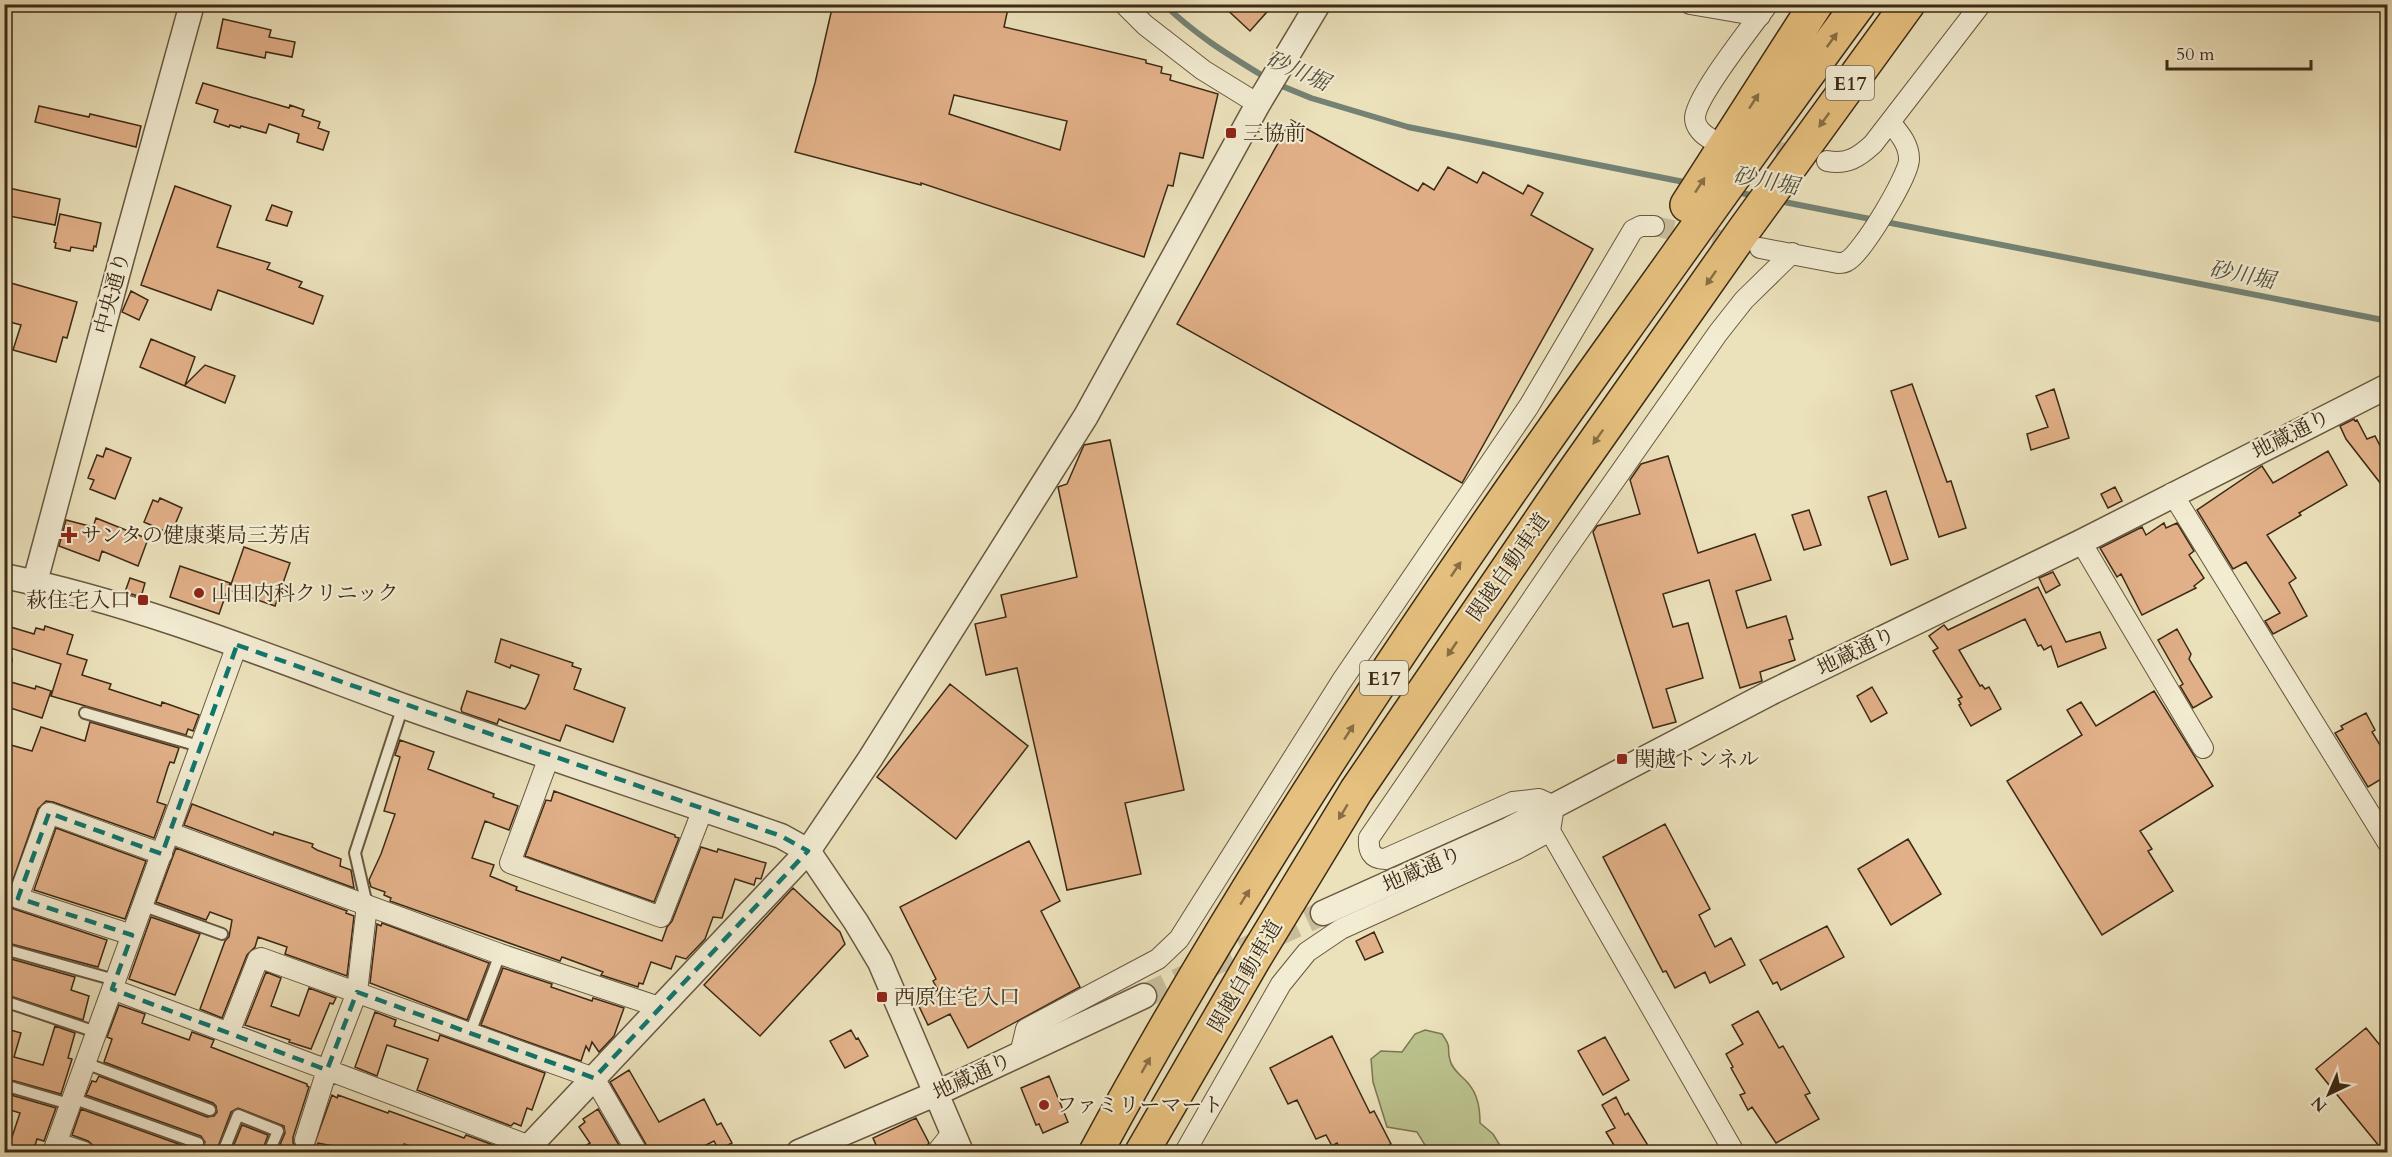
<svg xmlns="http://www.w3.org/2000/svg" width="2392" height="1157" font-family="Cardo,'Noto Serif JP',serif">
<rect width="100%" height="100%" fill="#ebe1bb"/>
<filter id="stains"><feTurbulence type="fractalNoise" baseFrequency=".00333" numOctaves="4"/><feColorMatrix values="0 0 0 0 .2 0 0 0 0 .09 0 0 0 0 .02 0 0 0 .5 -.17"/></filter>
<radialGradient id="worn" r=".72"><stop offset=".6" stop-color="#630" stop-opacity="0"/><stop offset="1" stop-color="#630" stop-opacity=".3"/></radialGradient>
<path fill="#bbc28d" stroke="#7c7652" stroke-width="1.5" d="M 1425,1030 L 1442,1034 C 1453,1050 1446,1046 1450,1060 C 1452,1070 1462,1076 1468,1083 C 1478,1095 1480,1108 1480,1123 L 1493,1134 L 1504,1152 L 1427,1152 L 1425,1145 L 1417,1132 L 1387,1127 L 1373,1082 L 1371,1059 L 1381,1051 L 1402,1052 L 1415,1034 Z"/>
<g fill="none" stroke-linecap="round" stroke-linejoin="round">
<path stroke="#748274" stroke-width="6" d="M 1164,4 C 1195,35 1232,57 1268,79
M 1277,84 L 1311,98 L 1408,127 L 1689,183
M 1735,192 L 1757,196
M 1779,201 L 2388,321"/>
</g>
<path fill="#e2b088" stroke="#3d2a16" stroke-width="1.5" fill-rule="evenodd" d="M 833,4 L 1009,4 L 1004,27 L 1146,60 L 1146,63 L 1162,67 L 1161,73 L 1171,75 L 1170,80 L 1218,94 L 1203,158 L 1180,153 L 1173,186 L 1168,185 L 1144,257 L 921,183 L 921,185 L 795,152 L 815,83 ZM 954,95 L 1067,121 L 1060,150 L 949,114 Z
M 1221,4 L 1274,4 L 1250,31 Z
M 223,19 L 271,30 L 269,37 L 295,42 L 292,57 L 266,52 L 265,58 L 217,48 Z
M 203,83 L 289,108 L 290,105 L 304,110 L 302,116 L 320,122 L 318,128 L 329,132 L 323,150 L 297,142 L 299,134 L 269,124 L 266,133 L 241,126 L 240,128 L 230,125 L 229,127 L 214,122 L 218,110 L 196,103 Z
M 39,106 L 89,117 L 90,114 L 141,126 L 136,147 L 35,122 Z
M 1291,120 L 1418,191 L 1423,183 L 1434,190 L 1448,167 L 1477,183 L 1483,172 L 1523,194 L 1528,185 L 1543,193 L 1531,215 L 1593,249 L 1462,483 L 1177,324 Z
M 175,186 L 231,206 L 217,247 L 270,263 L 267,269 L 302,282 L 299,287 L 323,296 L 313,324 L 218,290 L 211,310 L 141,285 Z
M 4,187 L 60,199 L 55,225 L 4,215 Z
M 272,205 L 292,212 L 287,226 L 266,220 Z
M 60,214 L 101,223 L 96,247 L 94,246 L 93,251 L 71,247 L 70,251 L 55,248 L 56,243 L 54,242 Z
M 4,281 L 77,302 L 67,338 L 63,337 L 56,362 L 13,350 L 21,325 L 10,322 L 11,319 L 4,318 Z
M 131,291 L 148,300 L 139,320 L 122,312 Z
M 151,339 L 195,357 L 185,385 L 205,365 L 235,376 L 225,403 L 140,367 Z
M 1912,384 L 1947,482 L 1951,481 L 1966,528 L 1939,537 L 1891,391 Z
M 2054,389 L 2069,438 L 2031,450 L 2027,434 L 2048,427 L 2036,396 Z
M 2354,419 L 2355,421 L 2357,420 L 2367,439 L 2375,436 L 2388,461 L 2388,493 L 2346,439 L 2340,426 Z
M 1110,440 L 1184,790 L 1125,803 L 1141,874 L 1067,890 L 1017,668 L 986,675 L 975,624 L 1006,617 L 1001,595 L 1077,577 L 1058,487 L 1067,484 L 1084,445 Z
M 106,448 L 131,458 L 115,499 L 90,489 L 94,480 L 88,478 L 97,455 L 103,457 Z
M 2328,451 L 2347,485 L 2299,513 L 2301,515 L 2267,535 L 2296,578 L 2289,583 L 2307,616 L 2273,634 L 2265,621 L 2280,613 L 2246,562 L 2233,569 L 2197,510 L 2262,466 L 2273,483 Z
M 1668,456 L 1698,553 L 1755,534 L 1771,580 L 1736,591 L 1747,628 L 1786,616 L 1793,639 L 1789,640 L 1795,660 L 1760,672 L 1762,681 L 1740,688 L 1709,580 L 1663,594 L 1673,627 L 1688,623 L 1703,678 L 1666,689 L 1676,722 L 1653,728 L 1593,532 L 1597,526 L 1640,514 L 1630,480 L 1641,464 Z
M 2115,487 L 2122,501 L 2108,508 L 2101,494 Z
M 1886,491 L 1908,559 L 1891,565 L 1868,497 Z
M 160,498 L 182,508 L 171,534 L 144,522 L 153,500 L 158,502 Z
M 1809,510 L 1821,545 L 1804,550 L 1792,515 Z
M 96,518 L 148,539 L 138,566 L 102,551 L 99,561 L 59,546 L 66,520 L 93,527 Z
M 2164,523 L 2166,528 L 2177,523 L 2194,551 L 2189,555 L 2204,578 L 2194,586 L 2196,588 L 2142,615 L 2121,574 L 2117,577 L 2100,548 L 2142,527 L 2146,535 Z
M 244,547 L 290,563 L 275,606 L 229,590 Z
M 180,566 L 230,583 L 219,614 L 170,597 Z
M 2053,572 L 2060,585 L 2046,593 L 2039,578 Z
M 130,578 L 145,583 L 141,597 L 125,592 Z
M 2038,587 L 2066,642 L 2100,632 L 2106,648 L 2058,667 L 2051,646 L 2044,650 L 2041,645 L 2038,646 L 2025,619 L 1959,650 L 1980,686 L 1982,685 L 1985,689 L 1989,687 L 2001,709 L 1971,726 L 1959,705 L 1961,704 L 1958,699 L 1962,697 L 1933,651 L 1938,648 L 1929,636 L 1944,625 L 1948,630 Z
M 4,625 L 34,634 L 36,628 L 44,630 L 45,626 L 73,635 L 67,654 L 87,660 L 82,675 L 111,684 L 109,689 L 161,706 L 162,702 L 199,715 L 193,731 L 188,729 L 186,735 L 51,696 L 61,664 L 4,646 Z
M 2177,629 L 2191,654 L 2189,659 L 2212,697 L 2193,708 L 2180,686 L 2183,684 L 2158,640 Z
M 501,639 L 573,663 L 572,666 L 581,669 L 574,689 L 625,708 L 613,742 L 566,725 L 560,741 L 503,721 L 499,719 L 497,724 L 462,712 L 461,709 L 467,691 L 525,709 L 529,703 L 539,675 L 511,665 L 510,668 L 495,662 Z
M 11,682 L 35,689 L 36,686 L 51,691 L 42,718 L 4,706 L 4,687 L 9,689 Z
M 950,684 L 1028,746 L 956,839 L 877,777 Z
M 1872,687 L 1887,713 L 1871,722 L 1857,696 Z
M 2154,691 L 2213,786 L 2140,831 L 2152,849 L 2148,851 L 2173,891 L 2102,935 L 2007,781 L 2082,735 L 2067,710 L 2081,702 L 2096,726 Z
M 2366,713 L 2375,730 L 2372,732 L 2388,758 L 2388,775 L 2368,787 L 2335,733 L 2343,729 L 2341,726 Z
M 90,722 L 179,748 L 174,763 L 170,762 L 168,767 L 157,802 L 166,805 L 154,838 L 53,802 L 46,801 L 38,809 L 6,900 L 9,905 L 14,909 L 107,940 L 98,967 L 4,942 L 4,743 L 32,751 L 41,727 L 85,741 Z
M 400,740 L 434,752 L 428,769 L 494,794 L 493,797 L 518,806 L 509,830 L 485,821 L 472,858 L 494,865 L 490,876 L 517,887 L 516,890 L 662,941 L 667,927 L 672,921 L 701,847 L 717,852 L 718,849 L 766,863 L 761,879 L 756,878 L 754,885 L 735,879 L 722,918 L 713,917 L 705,939 L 686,959 L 676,956 L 671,969 L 651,962 L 643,984 L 639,983 L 638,987 L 601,975 L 603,972 L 562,957 L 560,961 L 390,901 L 391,898 L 384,895 L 385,892 L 371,887 L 369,880 L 381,854 L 395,814 L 384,811 L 400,757 L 395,755 Z
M 554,791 L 675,835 L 675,837 L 679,838 L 654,902 L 525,856 L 546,800 L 551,801 Z
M 192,804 L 273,835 L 274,832 L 313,844 L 312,847 L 317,850 L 341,859 L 340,866 L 351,870 L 354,888 L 184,825 Z
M 1665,824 L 1710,909 L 1699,915 L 1715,947 L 1731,938 L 1745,965 L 1710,983 L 1705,972 L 1675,988 L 1666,971 L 1663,972 L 1603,857 Z
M 56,828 L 146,861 L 125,919 L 34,890 Z
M 1908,839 L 1941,894 L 1891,925 L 1858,869 Z
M 1029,841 L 1060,901 L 1041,911 L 1080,987 L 968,1048 L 950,1014 L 928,1025 L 916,1000 L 938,990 L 933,981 L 936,979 L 900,907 Z
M 176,848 L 347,911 L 346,913 L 354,916 L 347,976 L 285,954 L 287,947 L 258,937 L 255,947 L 247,955 L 222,1018 L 200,1009 L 225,941 L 229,937 L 232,920 L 210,912 L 206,920 L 156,902 Z
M 793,888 L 840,932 L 845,944 L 760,1036 L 704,985 Z
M 151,917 L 200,934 L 175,995 L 129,979 Z
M 382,923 L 489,963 L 467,1020 L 370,983 L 377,924 L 381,926 Z
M 1827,926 L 1844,957 L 1781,990 L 1777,982 L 1773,984 L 1760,960 Z
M 1374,932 L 1383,952 L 1365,960 L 1356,941 Z
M 4,957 L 75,977 L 71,990 L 89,996 L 83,1020 L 4,994 Z
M 503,968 L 552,984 L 551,987 L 592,1001 L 593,998 L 624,1008 L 614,1036 L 599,1052 L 592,1042 L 589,1051 L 586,1046 L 581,1061 L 481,1025 Z
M 266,972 L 281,978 L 271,1006 L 299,1016 L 309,988 L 336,998 L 333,1004 L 330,1003 L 311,1049 L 289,1042 L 290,1040 L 245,1025 Z
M 119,1005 L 145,1014 L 142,1023 L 189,1040 L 192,1032 L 214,1040 L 211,1047 L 307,1084 L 307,1086 L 309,1087 L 293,1137 L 293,1143 L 301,1151 L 307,1152 L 313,1148 L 332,1095 L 337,1098 L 338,1095 L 388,1113 L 389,1111 L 464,1138 L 466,1135 L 504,1149 L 502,1152 L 429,1152 L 404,1144 L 402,1152 L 366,1152 L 318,1143 L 316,1152 L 277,1152 L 285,1133 L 284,1126 L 238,1108 L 231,1112 L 216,1152 L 120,1152 L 103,1147 L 102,1150 L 95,1147 L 88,1141 L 72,1135 L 81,1109 L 195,1150 L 202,1149 L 205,1142 L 201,1136 L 86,1095 L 92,1081 L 96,1082 L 99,1076 L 207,1117 L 214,1116 L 217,1112 L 216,1106 L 213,1103 L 104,1062 L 112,1039 L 107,1037 Z
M 1758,1011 L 1779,1048 L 1783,1046 L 1810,1093 L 1805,1095 L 1819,1119 L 1776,1143 L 1752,1107 L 1748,1110 L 1740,1095 L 1745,1093 L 1731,1068 L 1733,1067 L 1726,1054 L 1743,1044 L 1732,1025 Z
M 375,1012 L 396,1020 L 394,1026 L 438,1041 L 440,1035 L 545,1073 L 532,1110 L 527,1108 L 521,1126 L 514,1123 L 511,1126 L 417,1090 L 428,1059 L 387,1045 L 377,1076 L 355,1067 Z
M 55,1026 L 75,1033 L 68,1058 L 72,1059 L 61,1094 L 4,1078 L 4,1028 L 21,1033 L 14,1057 L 43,1065 Z
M 2366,1028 L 2388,1055 L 2388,1152 L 2384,1152 L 2316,1069 Z
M 851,1030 L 856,1039 L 858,1038 L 868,1056 L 845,1068 L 830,1041 Z
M 1332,1036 L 1370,1113 L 1374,1111 L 1391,1144 L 1375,1152 L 1342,1152 L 1337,1143 L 1332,1146 L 1326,1135 L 1316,1139 L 1297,1100 L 1288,1104 L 1270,1068 Z
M 1605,1037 L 1629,1080 L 1603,1095 L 1578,1051 Z
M 629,1070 L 659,1122 L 704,1099 L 717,1125 L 721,1123 L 732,1143 L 719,1150 L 714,1141 L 692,1152 L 649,1152 L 647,1146 L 610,1082 Z
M 1049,1076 L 1068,1122 L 1043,1133 L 1039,1124 L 1036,1125 L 1021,1088 Z
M 4,1093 L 56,1108 L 44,1141 L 37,1139 L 33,1152 L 7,1152 L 20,1113 L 4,1108 Z
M 1616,1097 L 1625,1115 L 1628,1113 L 1652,1152 L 1618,1152 L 1606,1132 L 1615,1128 L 1602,1105 Z
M 598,1109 L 623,1152 L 576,1152 L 590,1143 L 579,1127 L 585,1122 L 583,1119 Z
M 916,1118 L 929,1143 L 926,1147 L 916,1152 L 879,1152 L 873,1138 Z
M 242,1125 L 268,1135 L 262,1152 L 231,1152 Z"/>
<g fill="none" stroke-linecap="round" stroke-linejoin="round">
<path stroke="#c8bc9a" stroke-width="20" stroke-dasharray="20 10" stroke-linecap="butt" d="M 1747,146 L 1807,157
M 1654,226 L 1743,245"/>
<path stroke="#c8bc9a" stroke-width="24" stroke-dasharray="24 12" stroke-linecap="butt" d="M 1144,996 L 1323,913"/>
<g stroke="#68583f" stroke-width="14">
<path id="service" d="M 4,659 L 6,660
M 85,713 L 199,746
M 367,905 L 355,853 L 403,706
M 144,906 L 222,934
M 4,949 L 115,980
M 4,1001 L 96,1032
M 470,1033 L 500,954
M 85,1063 L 210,1110
M 4,1085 L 69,1104
M 72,1098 L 198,1143
M 223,1152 L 238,1115 L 278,1131 L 269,1152"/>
</g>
<g stroke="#68583f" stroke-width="22">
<path id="minor" d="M 1124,4 L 1145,25 L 1203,70 L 1258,104
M 1690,4 L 1760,16
M 1711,139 C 1703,135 1695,127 1695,118 C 1695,97 1753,25 1768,4
M 1827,161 C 1847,165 1859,157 1873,144 L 1981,4
M 1760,248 L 1838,263 C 1841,263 1844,263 1847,261 C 1861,255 1910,174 1909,159 C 1909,144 1899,133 1890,122
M 2172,493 L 2388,843
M 2081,542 L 2203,748
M 549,757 L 510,863 L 661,917 L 703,809
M 170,833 L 500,954 L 662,1008
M 132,935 L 18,898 L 49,813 L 162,854
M 112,989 L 530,1146
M 229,1033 L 258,959 L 261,958 L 594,1078 L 637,1152
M 1020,1054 L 1026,1029 L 1158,959 L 1179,939 L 1341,682 L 1529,406 L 1633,230 L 1641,226 L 1654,226
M 305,1140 L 327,1070 L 357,992 L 367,905
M 57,1143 L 84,1152
M 53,1152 L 237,645
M 937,1152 L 952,1133
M 1185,1152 L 1281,984 L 1307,952 L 1341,929 L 1515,850 L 1550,831
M 1734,1152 L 1550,831 L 1554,806 L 1539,799 L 1513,802 L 1385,859 C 1371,859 1368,850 1369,838 L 1563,554 L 1718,333 L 1744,300 L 1792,253"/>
</g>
<g stroke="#68583f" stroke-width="27">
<path id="tertiary" d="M 4,576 C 140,604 270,657 400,705 C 526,750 654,792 781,836 L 808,851 L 856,922 L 880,962 L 961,1152
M 35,582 L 122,257 L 192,4
M 1323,913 L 1508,830 L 1770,693 L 2081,542 L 2388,386
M 524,1152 L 808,851 L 870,759 L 1086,416 L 1258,104 L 1318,4
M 799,1152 L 935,1094 L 1144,996"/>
</g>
<g stroke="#3d2a16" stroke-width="36">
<path id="motorway" d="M 1687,205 L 1816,4
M 1096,1152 C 1250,867 1435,594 1624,330 C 1702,221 1779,112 1859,4
M 1142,1152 L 1254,959 L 1356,791 L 1566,483 L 1744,230 L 1908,4"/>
</g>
<use href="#service" stroke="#f2ecd3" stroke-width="10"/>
<use href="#minor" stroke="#f2ecd3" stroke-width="20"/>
<use href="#tertiary" stroke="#f2ecd3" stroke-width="24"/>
<use href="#motorway" stroke="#e6c07e" stroke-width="33"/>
</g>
<defs><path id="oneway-solid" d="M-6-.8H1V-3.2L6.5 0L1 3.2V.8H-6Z" transform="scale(1.5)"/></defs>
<g fill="#896e45">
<use href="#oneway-solid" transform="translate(1832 40) rotate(-54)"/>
<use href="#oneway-solid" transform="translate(1754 101) rotate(-57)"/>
<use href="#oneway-solid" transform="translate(1824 120) rotate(126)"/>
<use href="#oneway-solid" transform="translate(1700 185) rotate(-57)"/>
<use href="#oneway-solid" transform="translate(1711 278) rotate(125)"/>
<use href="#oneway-solid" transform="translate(1598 437) rotate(125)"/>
<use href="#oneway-solid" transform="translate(1456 569) rotate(-56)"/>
<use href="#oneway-solid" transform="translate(1452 649) rotate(124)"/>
<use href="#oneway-solid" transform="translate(1349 732) rotate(-57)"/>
<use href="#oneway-solid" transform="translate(1343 812) rotate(121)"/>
<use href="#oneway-solid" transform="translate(1245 897) rotate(-58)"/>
<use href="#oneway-solid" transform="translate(1146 1065) rotate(-60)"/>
</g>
<path fill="none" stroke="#0f766e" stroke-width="4.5" stroke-dasharray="12 8" stroke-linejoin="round" d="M 237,645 L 781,836 L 808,851 L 594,1078 L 357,992 L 327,1070 L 112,989 L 132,935 L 18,898 L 49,813 L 162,854 Z"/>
<g fill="#8f2418" stroke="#f2ecd3" stroke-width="2">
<rect x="1225" y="127" width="12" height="12" rx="3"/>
<path d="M66 526h6v6h6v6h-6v6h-6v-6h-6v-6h6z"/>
<circle cx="199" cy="593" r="6"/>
<rect x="137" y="594" width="12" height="12" rx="3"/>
<rect x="1616" y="753" width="12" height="12" rx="3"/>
<rect x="876" y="991" width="12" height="12" rx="3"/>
<circle cx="1044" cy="1105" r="6"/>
</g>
<g text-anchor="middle" stroke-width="4.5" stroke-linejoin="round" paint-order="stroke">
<g fill="#f2ecd3" stroke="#73644f" stroke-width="1.5">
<rect x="1826" y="66" width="48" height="34" rx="4.5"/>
<rect x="1360" y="661" width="48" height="34" rx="4.5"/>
</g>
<g font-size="20" font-weight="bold" fill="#3d2a16">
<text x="1850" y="90">E17</text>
<text x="1384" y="685">E17</text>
</g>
<g font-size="21" fill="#3d2a16" stroke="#f2ecd3" text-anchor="start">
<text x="1243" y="140">三協前</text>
<text x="81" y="542">サンタの健康薬局三芳店</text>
<text x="211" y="600">山田内科クリニック</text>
<text x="131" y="607" text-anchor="end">萩住宅入口</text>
<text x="1634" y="766">関越トンネル</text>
<text x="894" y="1004">西原住宅入口</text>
<text x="1056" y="1112">ファミリーマート</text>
</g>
<g font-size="21" fill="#3d2a16" stroke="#f2ecd3">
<text transform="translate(112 293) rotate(-75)" y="7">中央通り</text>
<text transform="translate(2291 434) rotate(-27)" y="7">地蔵通り</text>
<text transform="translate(1508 567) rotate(-55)" y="7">関越自動車道</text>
<text transform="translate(1856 651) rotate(-26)" y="7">地蔵通り</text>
<text transform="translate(1422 869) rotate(-24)" y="7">地蔵通り</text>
<text transform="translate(1245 976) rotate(-60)" y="7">関越自動車道</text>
<text transform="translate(972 1076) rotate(-25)" y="7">地蔵通り</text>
</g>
<g font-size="22" font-style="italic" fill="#544f3d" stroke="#f2ecd3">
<text transform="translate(1298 70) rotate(24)" y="8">砂川堀</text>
<text transform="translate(1766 180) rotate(11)" y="8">砂川堀</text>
<text transform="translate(2242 274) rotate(11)" y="8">砂川堀</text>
</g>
</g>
<rect width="2392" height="1157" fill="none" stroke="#ebe1bb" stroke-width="24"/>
<rect x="6" y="6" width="2380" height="1145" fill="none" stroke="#3d2a16" stroke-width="3"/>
<rect x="12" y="12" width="2368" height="1133" fill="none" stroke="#3d2a16" stroke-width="1.5"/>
<g transform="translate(2329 1094) rotate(224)" stroke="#f2ecd3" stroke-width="4.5" paint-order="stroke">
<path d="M0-4.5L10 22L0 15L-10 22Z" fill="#3d2a16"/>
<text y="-9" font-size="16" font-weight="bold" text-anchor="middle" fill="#3d2a16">N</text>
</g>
<path d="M2167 60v9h144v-9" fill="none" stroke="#3d2a16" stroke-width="3"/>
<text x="2176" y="60" font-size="18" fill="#3d2a16" stroke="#f2ecd3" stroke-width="4.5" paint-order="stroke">50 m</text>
<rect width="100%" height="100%" filter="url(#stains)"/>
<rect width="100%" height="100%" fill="url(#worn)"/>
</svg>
